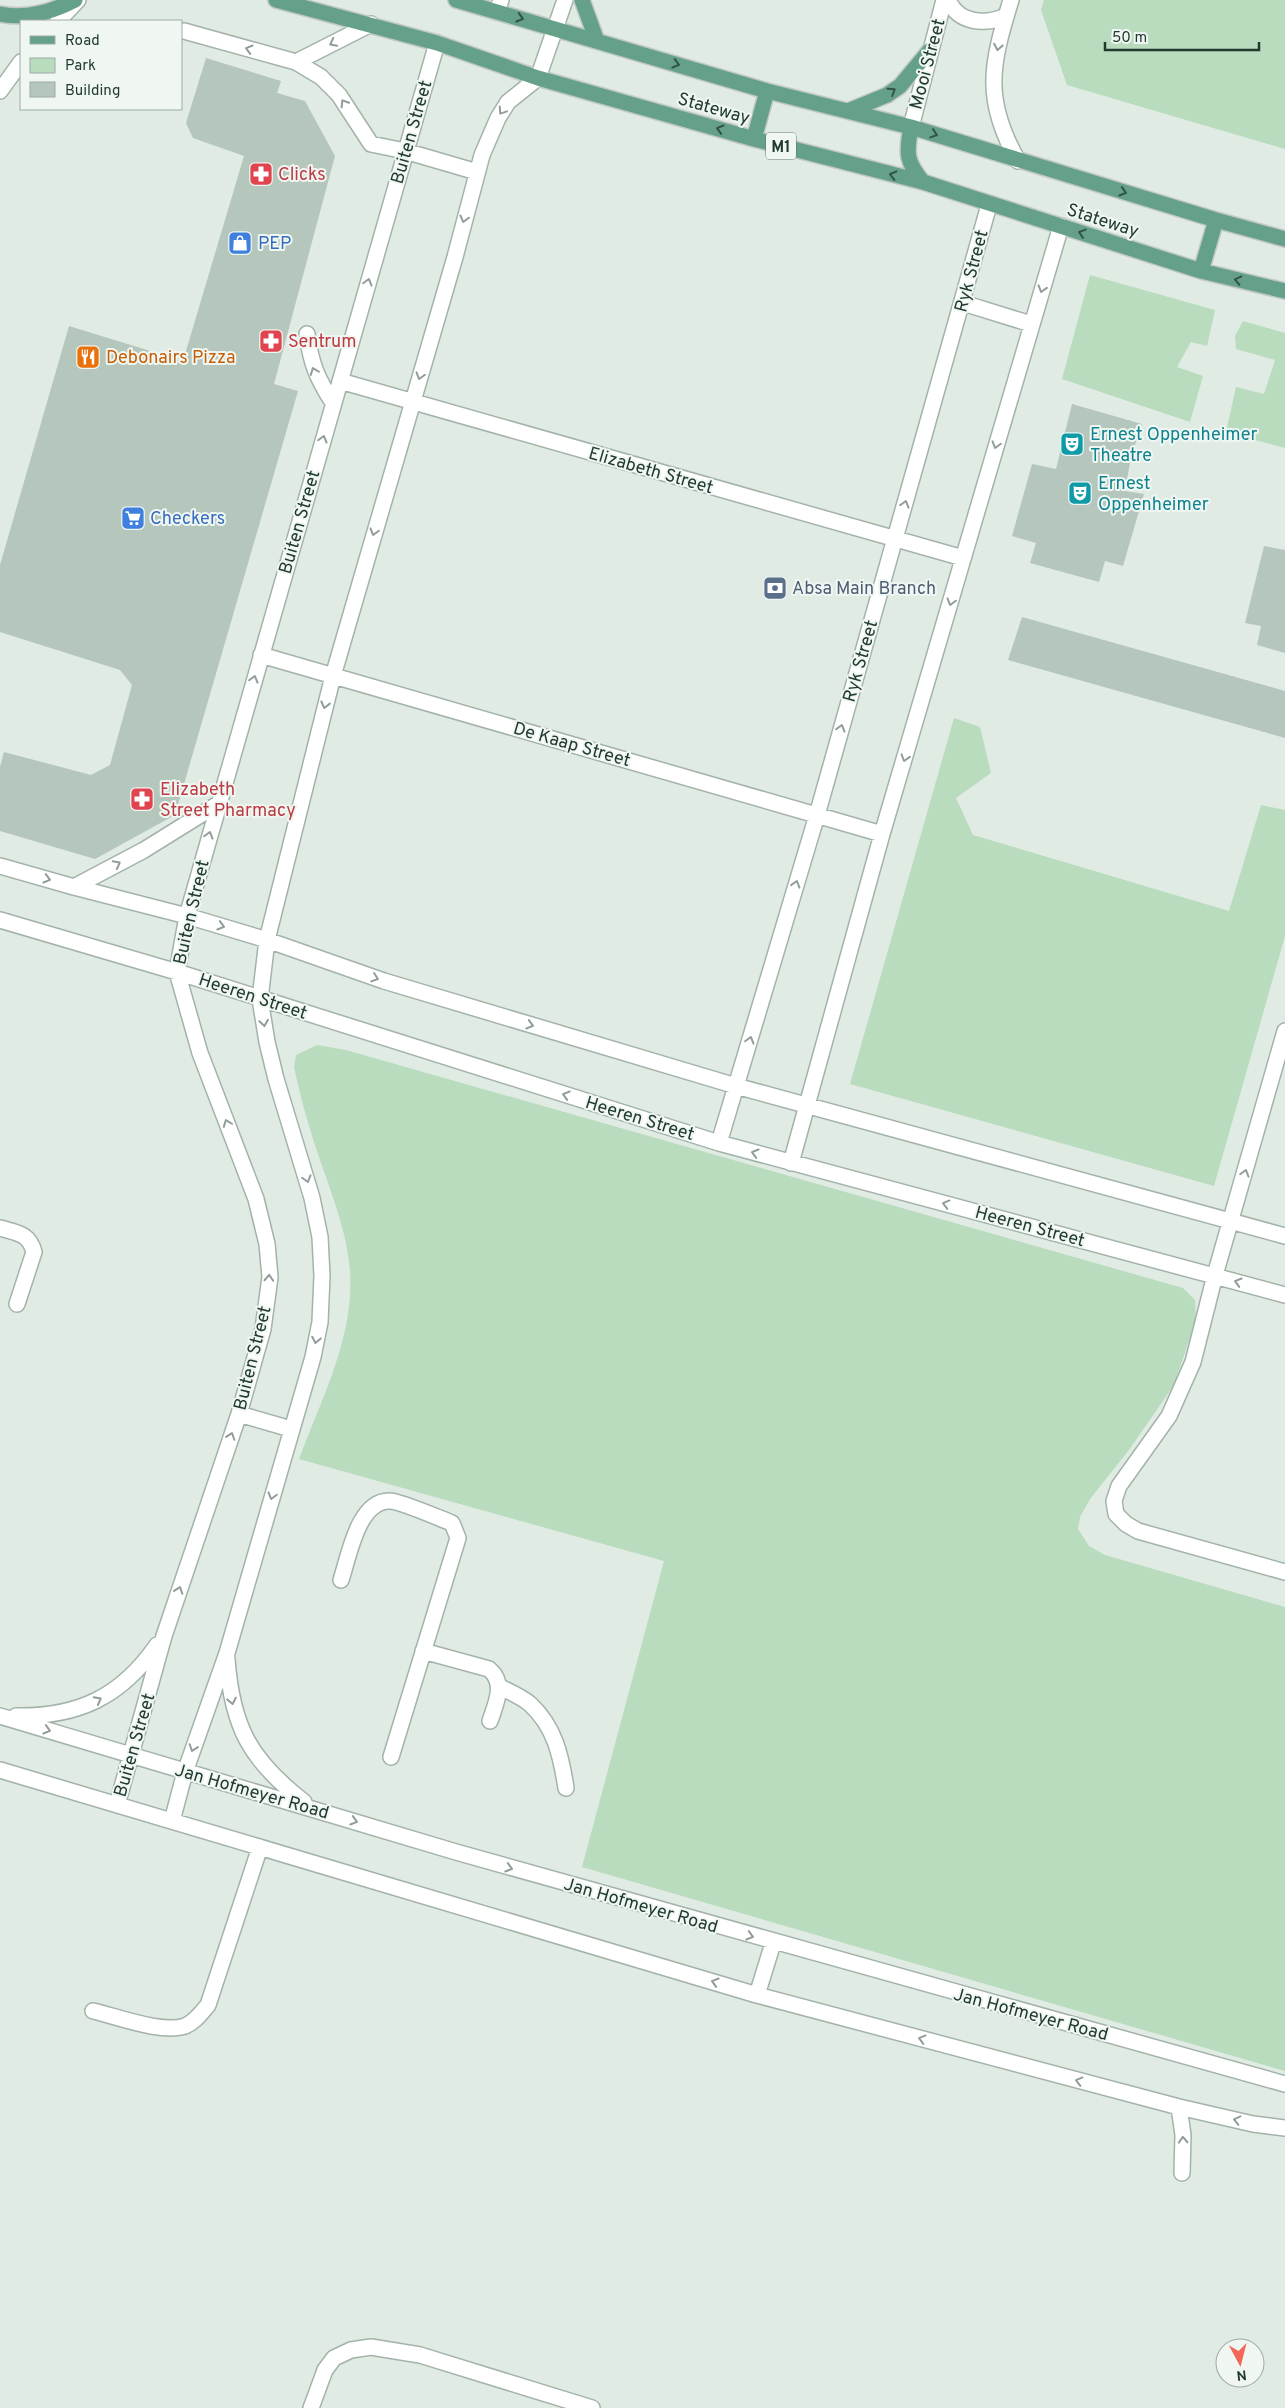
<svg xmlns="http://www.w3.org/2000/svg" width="1285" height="2408" font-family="Overpass,sans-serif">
<rect width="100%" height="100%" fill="#e0ebe4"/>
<path fill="#b8dcbd" d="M 1044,0 L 1285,0 L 1285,149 L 1067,85 L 1041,10 Z
M 1090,275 L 1215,310 L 1207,346 L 1191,342 L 1177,367 L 1203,376 L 1190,422 L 1062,379 Z
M 1243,321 L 1285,333 L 1285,448 L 1226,432 L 1236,387 L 1264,394 L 1275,360 L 1236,349 L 1235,336 Z
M 954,718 L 980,727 L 991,773 L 956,798 L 973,835 L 1229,911 L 1261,805 L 1285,810 L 1285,936 L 1214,1186 L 850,1084 Z
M 317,1045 L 346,1050 L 1183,1288 L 1195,1300 L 1196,1320 L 1174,1385 L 1129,1450 L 1090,1499 L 1080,1517 L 1078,1529 L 1089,1546 L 1105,1555 L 1285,1607 L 1285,2071 L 582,1867 L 664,1561 L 299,1459 C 322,1397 358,1330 349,1262 C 346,1233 335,1204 326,1177 C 313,1141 302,1105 294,1067 L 296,1055 Z"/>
<path fill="#b5c6bd" d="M 206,58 L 281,81 L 277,93 L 305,101 L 335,156 L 274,384 L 298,391 L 175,815 L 95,859 L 0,831 L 0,767 L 4,752 L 91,775 L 110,765 L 132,685 L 120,670 L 0,632 L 0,565 L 69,326 L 183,361 L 244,156 L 193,138 L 186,123 Z
M 1072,404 L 1142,424 L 1131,457 L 1125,491 L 1144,494 L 1123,566 L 1105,561 L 1099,582 L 1030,563 L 1036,543 L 1012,536 L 1032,464 L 1056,469 Z
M 1264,546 L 1285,550 L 1285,653 L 1257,645 L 1261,626 L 1245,623 Z
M 1022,617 L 1285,691 L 1285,738 L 1008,660 Z"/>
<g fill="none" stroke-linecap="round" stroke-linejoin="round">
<g stroke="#a3b3aa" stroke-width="18">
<path id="minor" d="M 948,0 C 959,24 985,25 1006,16
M 1011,0 C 991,65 983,99 1018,161
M 497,12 L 501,0
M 58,21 L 78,0
M 184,31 L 296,62 L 321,77 L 339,95 L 371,144 L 405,151 L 477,172
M 296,62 L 371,24
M 0,91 L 21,62
M 911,127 L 944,0
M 963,303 L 1031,324
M 307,334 C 311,364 317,378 333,403
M 340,381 L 963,558
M 261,655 L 882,834
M 0,866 L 74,887 L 187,916 L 267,940 L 384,981 L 736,1086 L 1285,1236
M 74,887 L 144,850 L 218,804
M 0,920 L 177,972 L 719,1143 L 1285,1295
M 1285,1031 L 1215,1275 L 1193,1362 L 1169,1416 L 1119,1486 L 1114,1501 L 1116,1514 L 1126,1524 L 1138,1531 L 1285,1572
M 719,1143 L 817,815 L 989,205
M 791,1163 L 882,834 L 1061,226
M 0,1228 C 17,1233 29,1233 34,1252 L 17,1304
M 239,1414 L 291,1429
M 341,1580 C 349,1556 358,1500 390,1501 C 400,1501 441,1519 452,1523 L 458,1538 L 391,1757
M 423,1651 L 489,1669 C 506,1683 496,1703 490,1721
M 227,1659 C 232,1727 250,1760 304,1802
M 500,1687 C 510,1692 522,1697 530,1704 C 555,1727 561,1756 566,1788
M 0,1716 L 456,1852 L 1285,2084
M 16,1716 C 78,1717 121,1697 157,1645
M 0,1770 L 757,1995 L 1179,2107 L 1253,2124 L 1285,2128
M 117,1805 L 164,1636 L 239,1414 L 263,1329 L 270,1277 L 267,1244 L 256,1199 L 200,1053 L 177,972 L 187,916 L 437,43
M 172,1821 L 185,1772 L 227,1653 L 313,1357 L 320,1322 L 322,1276 L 320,1237 L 312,1198 L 276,1079 L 267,1042 L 260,999 L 267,940 L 333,676 L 455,257 L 482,155 L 498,118 L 508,102 L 538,78 L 565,0
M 757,1995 L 773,1943
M 93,2011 C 116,2016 162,2034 185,2026 C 195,2022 201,2013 208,2005 L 260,1847
M 1179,2107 L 1183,2135 L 1182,2173
M 311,2408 L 325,2370 L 334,2358 L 351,2350 L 371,2347 L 420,2355 L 592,2408"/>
</g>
<g stroke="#c1c8c5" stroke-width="18">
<path id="major" d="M 276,0 L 437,43 L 538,78 L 754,139 L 923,182 L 1201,271 L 1285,291
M 456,0 L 767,91 L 911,127 L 1216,220 L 1285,239
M 582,0 L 597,41
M 0,14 C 26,19 52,12 75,0
M 848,111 L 887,95 L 900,86 L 930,50
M 911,127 C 906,153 906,162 923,182
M 754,139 L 767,91
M 1201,271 L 1216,220"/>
</g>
<use href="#minor" stroke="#fff" stroke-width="15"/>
<use href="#major" stroke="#64a188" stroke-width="15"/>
</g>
<defs><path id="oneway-chevron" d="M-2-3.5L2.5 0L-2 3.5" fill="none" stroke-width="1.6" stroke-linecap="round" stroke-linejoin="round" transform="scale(1.25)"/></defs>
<g stroke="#325446">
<use href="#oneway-chevron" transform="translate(520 18) rotate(16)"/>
<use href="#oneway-chevron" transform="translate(676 64) rotate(16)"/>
<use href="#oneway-chevron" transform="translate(892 91) rotate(-33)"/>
<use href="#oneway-chevron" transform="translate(720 129) rotate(-164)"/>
<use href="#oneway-chevron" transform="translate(934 134) rotate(18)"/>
<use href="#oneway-chevron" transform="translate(893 175) rotate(-166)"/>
<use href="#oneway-chevron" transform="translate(1123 192) rotate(17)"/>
<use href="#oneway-chevron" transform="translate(1082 233) rotate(-162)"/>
<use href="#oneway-chevron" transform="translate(1238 280) rotate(-167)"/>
</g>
<g stroke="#909d98">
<use href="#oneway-chevron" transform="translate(333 43) rotate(153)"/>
<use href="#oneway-chevron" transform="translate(998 47) rotate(101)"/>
<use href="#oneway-chevron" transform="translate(249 49) rotate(-164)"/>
<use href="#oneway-chevron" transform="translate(344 103) rotate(-122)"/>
<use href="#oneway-chevron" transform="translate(502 111) rotate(124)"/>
<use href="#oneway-chevron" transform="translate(464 219) rotate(105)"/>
<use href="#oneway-chevron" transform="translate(368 282) rotate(-74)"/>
<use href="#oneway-chevron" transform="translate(1042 289) rotate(107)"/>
<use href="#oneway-chevron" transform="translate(314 371) rotate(-111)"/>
<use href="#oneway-chevron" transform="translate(420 376) rotate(106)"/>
<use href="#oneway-chevron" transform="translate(323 439) rotate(-74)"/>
<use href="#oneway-chevron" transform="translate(996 445) rotate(106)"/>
<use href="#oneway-chevron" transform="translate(905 504) rotate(-74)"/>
<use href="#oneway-chevron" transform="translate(374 532) rotate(106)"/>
<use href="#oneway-chevron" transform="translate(951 602) rotate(106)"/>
<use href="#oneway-chevron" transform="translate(254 679) rotate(-74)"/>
<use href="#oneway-chevron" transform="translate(325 705) rotate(104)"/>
<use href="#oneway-chevron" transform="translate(841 728) rotate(-74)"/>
<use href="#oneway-chevron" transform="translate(905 758) rotate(107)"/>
<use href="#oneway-chevron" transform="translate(209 835) rotate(-74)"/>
<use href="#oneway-chevron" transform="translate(117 864) rotate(-28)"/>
<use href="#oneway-chevron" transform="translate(47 879) rotate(16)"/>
<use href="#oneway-chevron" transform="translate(796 884) rotate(-73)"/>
<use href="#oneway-chevron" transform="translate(221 926) rotate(17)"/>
<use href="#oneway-chevron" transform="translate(375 978) rotate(19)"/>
<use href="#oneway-chevron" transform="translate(264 1023) rotate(81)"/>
<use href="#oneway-chevron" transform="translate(530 1025) rotate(17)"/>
<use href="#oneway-chevron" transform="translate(750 1040) rotate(-74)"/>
<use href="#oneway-chevron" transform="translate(566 1095) rotate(-163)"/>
<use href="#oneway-chevron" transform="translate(227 1123) rotate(-111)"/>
<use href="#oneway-chevron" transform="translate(755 1153) rotate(-164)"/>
<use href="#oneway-chevron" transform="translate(1245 1173) rotate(-74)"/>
<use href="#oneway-chevron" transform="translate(307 1179) rotate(74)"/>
<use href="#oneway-chevron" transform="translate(946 1204) rotate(-165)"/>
<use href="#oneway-chevron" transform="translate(269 1278) rotate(-87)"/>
<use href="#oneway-chevron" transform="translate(1238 1282) rotate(-164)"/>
<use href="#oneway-chevron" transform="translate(316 1340) rotate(101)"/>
<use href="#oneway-chevron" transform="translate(231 1436) rotate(-71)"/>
<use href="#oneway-chevron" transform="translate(272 1496) rotate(106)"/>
<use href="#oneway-chevron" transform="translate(179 1590) rotate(-71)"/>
<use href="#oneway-chevron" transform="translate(98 1700) rotate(-28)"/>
<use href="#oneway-chevron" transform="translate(232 1701) rotate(79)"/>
<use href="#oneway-chevron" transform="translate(47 1730) rotate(17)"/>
<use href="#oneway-chevron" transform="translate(193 1748) rotate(109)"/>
<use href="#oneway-chevron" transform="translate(354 1821) rotate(17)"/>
<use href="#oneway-chevron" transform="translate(509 1868) rotate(16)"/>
<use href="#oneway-chevron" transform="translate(750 1936) rotate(16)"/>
<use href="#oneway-chevron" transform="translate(715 1982) rotate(-163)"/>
<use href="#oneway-chevron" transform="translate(922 2039) rotate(-165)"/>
<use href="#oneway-chevron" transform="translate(1079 2081) rotate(-165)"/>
<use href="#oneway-chevron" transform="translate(1237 2120) rotate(-167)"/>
<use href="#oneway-chevron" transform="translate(1183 2140) rotate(-93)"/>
</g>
<defs>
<g id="pharmacy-square" transform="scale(1.25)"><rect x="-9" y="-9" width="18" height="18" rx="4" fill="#e0444e" stroke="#f0f7f3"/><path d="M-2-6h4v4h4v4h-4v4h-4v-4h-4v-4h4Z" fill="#fff"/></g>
<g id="shop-square" transform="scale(1.25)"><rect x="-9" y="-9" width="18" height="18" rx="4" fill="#3f7fe0" stroke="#f0f7f3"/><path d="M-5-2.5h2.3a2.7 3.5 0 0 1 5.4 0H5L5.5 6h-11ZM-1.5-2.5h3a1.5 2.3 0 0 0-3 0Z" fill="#fff"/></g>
<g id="restaurant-square" transform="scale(1.25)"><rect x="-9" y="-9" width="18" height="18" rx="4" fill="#e8710a" stroke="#f0f7f3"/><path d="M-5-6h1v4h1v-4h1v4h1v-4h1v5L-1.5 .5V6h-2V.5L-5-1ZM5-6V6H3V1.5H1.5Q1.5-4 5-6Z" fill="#fff"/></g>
<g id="theatre-square" transform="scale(1.25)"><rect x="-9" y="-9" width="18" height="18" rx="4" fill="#0f9aa8" stroke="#f0f7f3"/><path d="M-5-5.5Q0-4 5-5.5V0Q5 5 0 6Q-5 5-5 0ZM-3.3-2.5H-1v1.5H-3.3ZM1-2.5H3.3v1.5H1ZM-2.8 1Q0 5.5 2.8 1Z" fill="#fff"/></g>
<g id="supermarket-square" transform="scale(1.25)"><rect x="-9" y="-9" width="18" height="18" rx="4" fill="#3f7fe0" stroke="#f0f7f3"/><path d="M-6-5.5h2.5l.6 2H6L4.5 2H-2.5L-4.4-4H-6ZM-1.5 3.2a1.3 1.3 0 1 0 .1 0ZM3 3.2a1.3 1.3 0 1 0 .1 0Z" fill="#fff"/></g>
<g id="bank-square" transform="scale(1.25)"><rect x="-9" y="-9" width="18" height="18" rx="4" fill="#5c6f8a" stroke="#f0f7f3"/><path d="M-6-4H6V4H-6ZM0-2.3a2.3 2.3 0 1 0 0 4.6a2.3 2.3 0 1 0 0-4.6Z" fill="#fff"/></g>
</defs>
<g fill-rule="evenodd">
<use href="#pharmacy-square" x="261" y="174"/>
<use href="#shop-square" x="240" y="243"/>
<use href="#pharmacy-square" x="271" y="341"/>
<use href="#restaurant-square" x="88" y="357"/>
<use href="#theatre-square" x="1072" y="444"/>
<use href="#theatre-square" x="1080" y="493"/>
<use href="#supermarket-square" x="133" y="518"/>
<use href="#bank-square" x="775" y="588"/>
<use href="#pharmacy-square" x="142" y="799"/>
</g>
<g text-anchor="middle" stroke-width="4" stroke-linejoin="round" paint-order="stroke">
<rect fill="#f0f7f3" stroke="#5f736a" stroke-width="1" x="766" y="132.5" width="30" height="27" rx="4"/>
<g font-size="16" font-weight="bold" fill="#213b30">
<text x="781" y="152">M1</text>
</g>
<g font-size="18" fill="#213b30" stroke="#f0f7f3">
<text transform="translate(927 64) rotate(-75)" y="6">Mooi Street</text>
<text transform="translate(714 108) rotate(16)" y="6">Stateway</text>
<text transform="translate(411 132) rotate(-74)" y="6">Buiten Street</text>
<text transform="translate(1103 220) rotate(18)" y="6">Stateway</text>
<text transform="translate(971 271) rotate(-75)" y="6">Ryk Street</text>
<text transform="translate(651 470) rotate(16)" y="6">Elizabeth Street</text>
<text transform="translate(299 522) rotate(-74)" y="6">Buiten Street</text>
<text transform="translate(860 661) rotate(-74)" y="6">Ryk Street</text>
<text transform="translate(572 744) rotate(16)" y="6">De Kaap Street</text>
<text transform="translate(191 912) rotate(-77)" y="6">Buiten Street</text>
<text transform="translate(253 996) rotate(18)" y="6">Heeren Street</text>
<text transform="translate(640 1118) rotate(17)" y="6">Heeren Street</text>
<text transform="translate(1030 1226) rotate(15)" y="6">Heeren Street</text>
<text transform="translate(252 1358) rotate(-76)" y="6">Buiten Street</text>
<text transform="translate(134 1745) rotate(-74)" y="6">Buiten Street</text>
<text transform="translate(252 1791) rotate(16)" y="6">Jan Hofmeyer Road</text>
<text transform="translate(641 1905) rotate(16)" y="6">Jan Hofmeyer Road</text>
<text transform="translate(1031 2014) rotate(15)" y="6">Jan Hofmeyer Road</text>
</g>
<g font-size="18" fill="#be3a42" stroke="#f0f7f3" text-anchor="start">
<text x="278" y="180">Clicks</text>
<text x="288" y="347">Sentrum</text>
<text x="160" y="795">Elizabeth<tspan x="160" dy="21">Street Pharmacy</tspan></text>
</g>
<g font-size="18" fill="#366cbe" stroke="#f0f7f3" text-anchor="start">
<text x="258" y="249">PEP</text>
<text x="150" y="524">Checkers</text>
</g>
<g font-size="18" fill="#c56008" stroke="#f0f7f3" text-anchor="start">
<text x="106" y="363">Debonairs Pizza</text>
</g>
<g font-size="18" fill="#0d838f" stroke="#f0f7f3" text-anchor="start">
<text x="1090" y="440">Ernest Oppenheimer<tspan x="1090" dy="21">Theatre</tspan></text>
<text x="1098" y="489">Ernest<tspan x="1098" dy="21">Oppenheimer</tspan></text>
</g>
<g font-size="18" fill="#4e5e75" stroke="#f0f7f3" text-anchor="start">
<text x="792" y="594">Absa Main Branch</text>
</g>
</g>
<rect x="20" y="20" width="162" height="90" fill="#f0f7f3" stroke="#9daca5"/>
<rect x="30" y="36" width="25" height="8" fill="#64a188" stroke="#9daca5"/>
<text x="65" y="45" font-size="15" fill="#213b30">Road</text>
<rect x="30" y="58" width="25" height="15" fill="#b8dcbd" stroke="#9daca5"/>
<text x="65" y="70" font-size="15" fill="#213b30">Park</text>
<rect x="30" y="82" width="25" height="15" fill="#b5c6bd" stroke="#9daca5"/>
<text x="65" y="95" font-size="15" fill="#213b30">Building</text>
<g transform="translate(1240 2363) rotate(173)"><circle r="24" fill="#f0f7f3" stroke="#9daca5"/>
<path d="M0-4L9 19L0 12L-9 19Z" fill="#f26757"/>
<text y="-8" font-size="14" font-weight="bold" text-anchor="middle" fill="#213b30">N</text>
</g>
<path d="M1105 42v8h154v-8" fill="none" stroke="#213b30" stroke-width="2.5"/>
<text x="1112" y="42" font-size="15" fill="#213b30" stroke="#f0f7f3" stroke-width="4" paint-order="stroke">50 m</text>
</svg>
